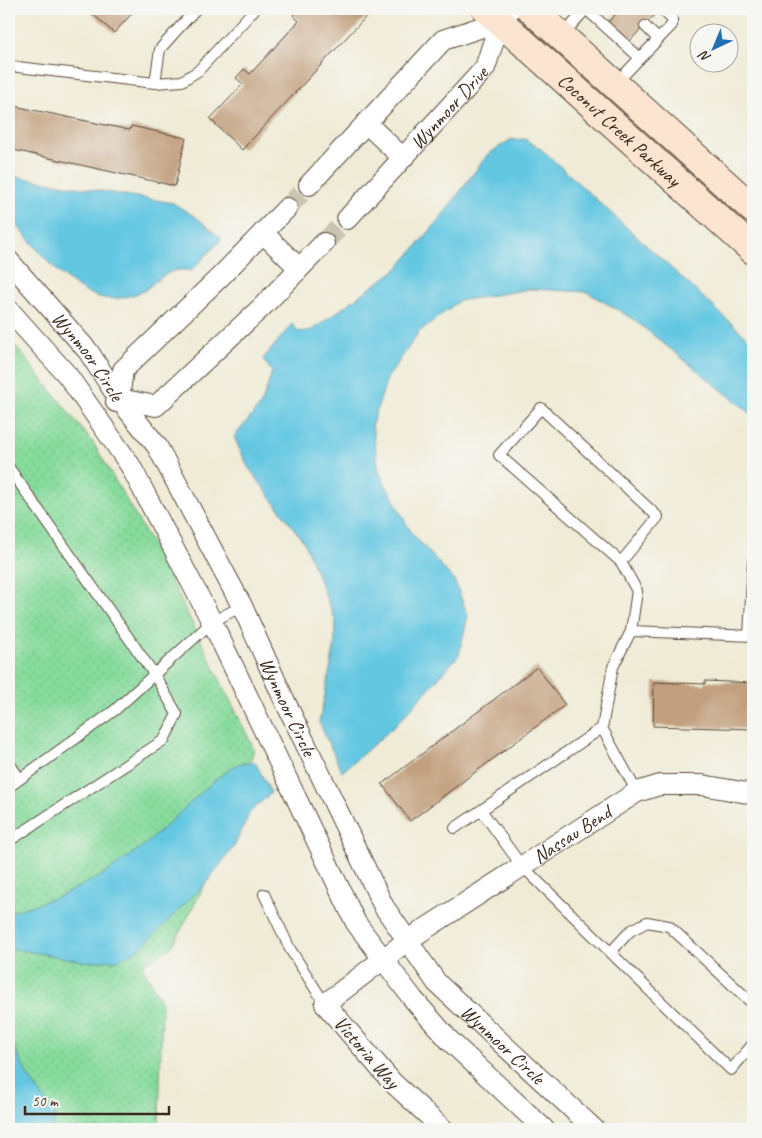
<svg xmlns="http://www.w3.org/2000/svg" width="762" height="1138" font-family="Caveat,sans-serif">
<defs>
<pattern id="grass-dots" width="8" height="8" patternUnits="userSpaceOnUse" patternTransform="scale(1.25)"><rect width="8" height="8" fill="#87db9d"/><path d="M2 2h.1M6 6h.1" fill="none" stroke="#75bc87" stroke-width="1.8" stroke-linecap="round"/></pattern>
</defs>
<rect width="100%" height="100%" fill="#f6f6f2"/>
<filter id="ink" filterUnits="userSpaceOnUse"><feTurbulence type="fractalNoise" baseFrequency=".02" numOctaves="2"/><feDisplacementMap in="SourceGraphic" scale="10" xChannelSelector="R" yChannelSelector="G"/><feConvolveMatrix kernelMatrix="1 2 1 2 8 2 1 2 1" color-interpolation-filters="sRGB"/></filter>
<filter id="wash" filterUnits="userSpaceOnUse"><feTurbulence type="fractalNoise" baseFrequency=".0096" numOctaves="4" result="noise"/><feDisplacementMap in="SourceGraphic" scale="20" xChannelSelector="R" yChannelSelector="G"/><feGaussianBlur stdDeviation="1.12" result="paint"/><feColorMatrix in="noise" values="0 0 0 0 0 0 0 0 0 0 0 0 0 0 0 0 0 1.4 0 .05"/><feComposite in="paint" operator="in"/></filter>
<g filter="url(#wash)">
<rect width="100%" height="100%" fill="#efebd6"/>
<path fill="url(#grass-dots)" stroke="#61825e" d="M 9,338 L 94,444 L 161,560 L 254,749 L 224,848 L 172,947 L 142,965 L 162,1003 L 159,1129 L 9,1129 Z"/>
<path fill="#64c7e2" stroke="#507880" d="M 525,139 L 542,150 L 753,343 L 753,415 L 633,319 L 587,292 L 530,289 L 459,301 L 419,332 L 387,379 L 372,424 L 379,472 L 411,532 L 454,580 L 468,615 L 459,655 L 397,724 L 342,772 L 319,722 L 334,650 L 336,622 L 304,542 L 248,467 L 234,437 L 262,403 L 272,372 L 263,359 L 292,324 L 299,332 L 312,330 L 398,268 L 439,220 L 487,155 L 510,140 Z
M 17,177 L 173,203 L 197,218 L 222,239 L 191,271 C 170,266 159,279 144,291 C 139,294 131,295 126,297 C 77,310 37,247 9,216 L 9,181 Z
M 255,762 L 271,793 L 250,812 L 235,845 L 207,882 L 141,948 L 118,960 L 88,962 L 9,948 L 9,913 L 60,896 L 103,875 L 146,844 L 217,778 L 238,764 Z
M 9,1035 L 26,1073 L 55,1115 L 53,1129 L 9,1129 Z"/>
<g id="blocks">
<path fill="#c2a07f" d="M 87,9 L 136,9 L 114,33 Z
M 299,9 L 306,12 L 309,9 L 373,9 L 242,150 L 210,119 L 243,84 L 236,78 L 244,69 L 250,74 L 299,21 L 293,15 Z
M 621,9 L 660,9 L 627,44 L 606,24 Z
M 9,105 L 130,130 L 131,126 L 186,138 L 175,186 L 9,149 Z
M 537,667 L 565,705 L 410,821 L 382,784 Z
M 705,681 L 753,683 L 753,729 L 653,726 L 654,682 L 705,684 Z"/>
</g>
</g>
<g filter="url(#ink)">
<use href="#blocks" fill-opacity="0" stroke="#56473a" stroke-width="1"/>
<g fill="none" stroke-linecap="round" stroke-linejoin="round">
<path stroke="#cbc4b1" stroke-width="20" stroke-dasharray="20 10" stroke-linecap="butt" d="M 287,208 L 309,185
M 324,243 L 347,219"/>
<g stroke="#56473a" stroke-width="12">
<path id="lane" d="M 645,26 L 658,39
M 562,36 L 586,9 L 640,58
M 9,66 L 155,83 L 182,81 L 198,71 L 255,9
M 155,83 L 160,49 L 196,9
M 616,83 L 672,25 L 672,19 L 661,9
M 9,468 L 154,674 L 177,714 L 164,740 L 9,841
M 631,631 L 753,636
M 749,636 L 753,561
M 602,728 L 637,792
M 9,763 L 20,779
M 9,787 L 115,710 L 212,622 L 242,606
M 481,810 L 521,865 L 731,1070 L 753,1044
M 455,828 L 602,728 L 613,667 L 631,631 L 637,591 L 621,562 L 499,455 L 541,408 L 658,517 L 621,562
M 264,894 L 290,949 L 325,1004
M 610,953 L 630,931 L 647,922 L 669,926 L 753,1004"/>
</g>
<g stroke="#56473a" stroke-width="22">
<g id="street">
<path d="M 366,123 L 403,158"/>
<path d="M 309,185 L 443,40 L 500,21"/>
<path id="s1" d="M 347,219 L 485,68 L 500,21 L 511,9"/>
<path d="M 263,233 L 299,268"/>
<path id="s2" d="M 9,261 L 88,351 L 119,399 L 157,446 L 242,606 L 282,695 L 384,907 L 437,983 L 594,1129"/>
<path d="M 9,310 L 68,376 L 130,465 L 212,622 L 356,923 L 413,999 L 450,1041 L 544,1129"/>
<path d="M 119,399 L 156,406 L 263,306 L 324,243"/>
<path d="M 116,402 L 119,399 L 123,370 L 220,277 L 287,208"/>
<path id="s3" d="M 443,1129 L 392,1082 L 325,1004 L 408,940 L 637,792 L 660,785 L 702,785 L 753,794"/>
</g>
</g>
<g stroke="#56473a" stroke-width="30">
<g id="secondary">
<path id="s4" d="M 486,9 L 753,250"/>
<path d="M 531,9 L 753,209"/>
</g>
</g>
<use href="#lane" stroke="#fff" stroke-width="10"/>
<use href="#street" stroke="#fff" stroke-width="20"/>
<use href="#secondary" stroke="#fce5d0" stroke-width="28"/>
</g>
</g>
<g text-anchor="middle" stroke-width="5" stroke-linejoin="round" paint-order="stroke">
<g font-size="20" fill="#3b2a1e" stroke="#f6f6f2">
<text dy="7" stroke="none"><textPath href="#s1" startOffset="151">Wynmoor Drive</textPath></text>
<text dy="7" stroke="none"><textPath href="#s4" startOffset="180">Coconut Creek Parkway</textPath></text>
<text dy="7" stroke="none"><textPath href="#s2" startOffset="124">Wynmoor Circle</textPath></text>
<text dy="7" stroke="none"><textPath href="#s2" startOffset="529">Wynmoor Circle</textPath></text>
<text dy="7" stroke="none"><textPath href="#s3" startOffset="472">Nassau Bend</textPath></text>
<text dy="7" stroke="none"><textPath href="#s2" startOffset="934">Wynmoor Circle</textPath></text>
<text transform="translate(367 1052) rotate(49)" y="7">Victoria Way</text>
</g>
</g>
<rect width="762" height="1138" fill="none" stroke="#f6f6f2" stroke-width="30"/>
<g transform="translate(714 48) rotate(224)"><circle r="24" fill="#f6f6f2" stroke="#aba49d"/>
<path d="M0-4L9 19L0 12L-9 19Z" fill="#1f6fb2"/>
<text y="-8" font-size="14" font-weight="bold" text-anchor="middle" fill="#3b2a1e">N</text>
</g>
<path d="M25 1106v8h144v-8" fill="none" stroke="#3b2a1e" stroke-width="2.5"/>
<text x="32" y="1106" font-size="15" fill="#3b2a1e" stroke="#f6f6f2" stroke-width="4" paint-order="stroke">50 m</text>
</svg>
